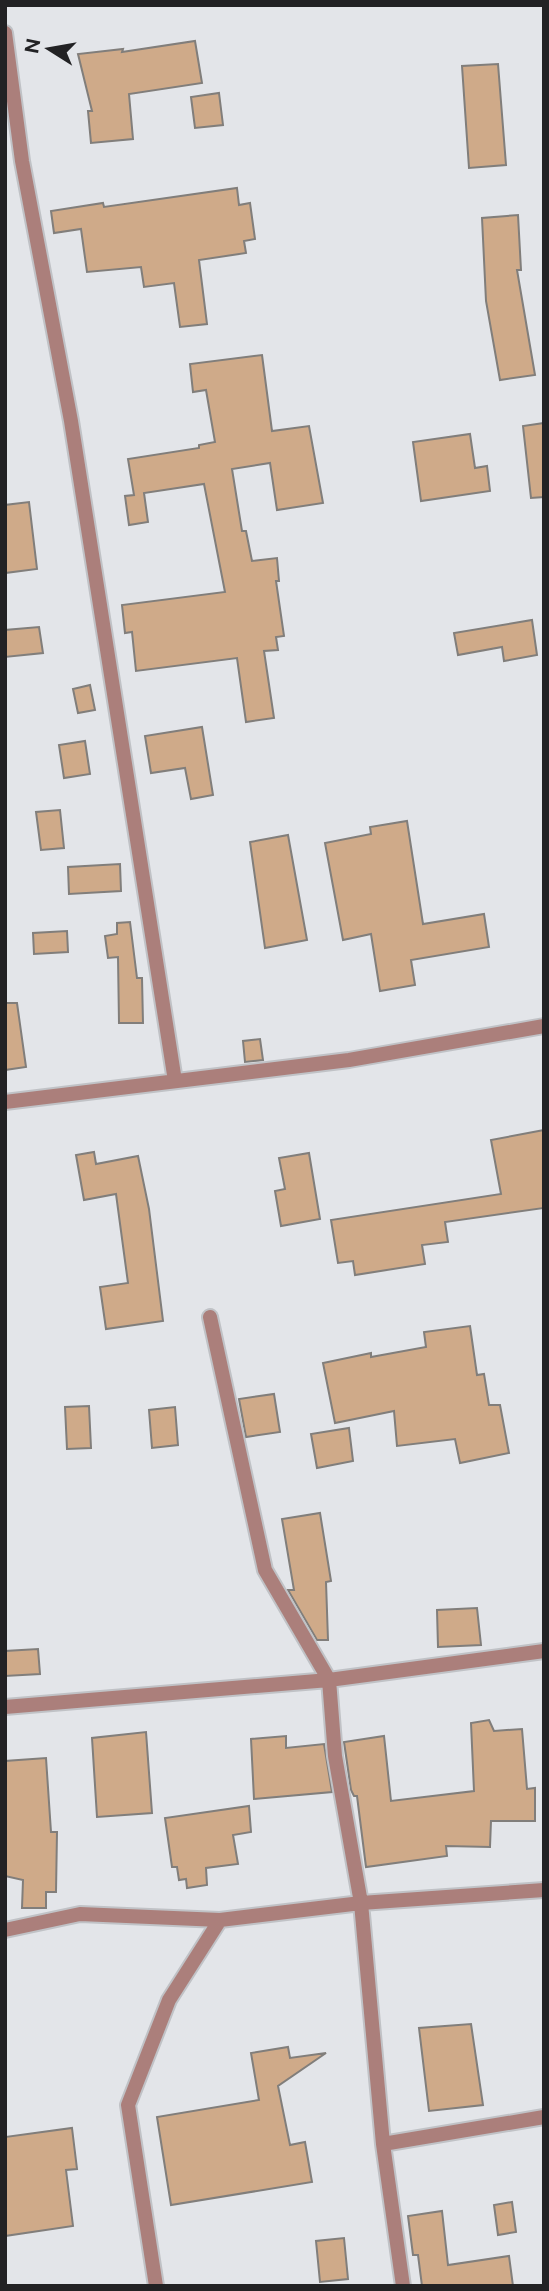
<svg xmlns="http://www.w3.org/2000/svg" width="549" height="2291" font-family="'Public Sans',sans-serif">
<rect width="100%" height="100%" fill="#e3e5e9"/>
<path fill="#cfaa89" stroke="#817e7b" stroke-width="2" d="M 195,41 L 202,83 L 129,94 L 133,139 L 91,143 L 88,111 L 92,111 L 78,54 L 123,49 L 122,52 Z
M 498,64 L 506,165 L 469,168 L 462,66 Z
M 219,93 L 223,125 L 195,128 L 191,97 Z
M 237,188 L 239,205 L 250,203 L 255,239 L 244,241 L 246,253 L 199,260 L 207,324 L 180,327 L 174,283 L 144,287 L 141,267 L 87,272 L 81,229 L 54,233 L 51,211 L 103,203 L 104,207 Z
M 518,215 L 521,270 L 517,270 L 535,375 L 500,380 L 486,301 L 482,218 Z
M 262,355 L 272,431 L 309,426 L 323,503 L 277,510 L 270,463 L 232,469 L 242,531 L 246,531 L 252,561 L 277,558 L 279,581 L 276,581 L 284,636 L 276,637 L 278,650 L 264,651 L 274,718 L 246,722 L 237,658 L 136,671 L 132,632 L 125,633 L 122,605 L 225,592 L 204,484 L 144,493 L 148,522 L 129,525 L 125,496 L 134,495 L 128,459 L 199,448 L 199,445 L 215,442 L 206,390 L 193,392 L 190,364 Z
M 544,423 L 544,497 L 531,498 L 523,426 Z
M 470,434 L 475,468 L 487,466 L 490,491 L 421,501 L 413,442 Z
M 29,502 L 37,569 L 5,573 L 5,505 Z
M 532,620 L 537,655 L 504,661 L 502,647 L 458,655 L 454,633 Z
M 39,627 L 43,653 L 5,657 L 5,630 Z
M 90,685 L 95,710 L 78,713 L 73,689 Z
M 202,727 L 213,795 L 191,799 L 185,768 L 151,773 L 145,736 Z
M 85,741 L 90,774 L 64,778 L 59,745 Z
M 60,810 L 64,848 L 41,850 L 36,812 Z
M 407,821 L 423,924 L 484,914 L 489,947 L 411,960 L 415,985 L 380,991 L 371,934 L 343,940 L 325,843 L 371,834 L 370,827 Z
M 288,835 L 307,940 L 265,948 L 250,842 Z
M 120,864 L 121,891 L 69,894 L 68,867 Z
M 130,922 L 137,978 L 142,978 L 143,1023 L 119,1023 L 118,957 L 108,958 L 105,936 L 117,934 L 117,923 Z
M 67,931 L 68,952 L 34,954 L 33,933 Z
M 5,1003 L 17,1003 L 26,1067 L 5,1070 Z
M 260,1039 L 263,1060 L 245,1062 L 243,1041 Z
M 544,1130 L 544,1208 L 445,1222 L 448,1242 L 422,1245 L 425,1264 L 355,1275 L 353,1261 L 338,1263 L 331,1220 L 501,1194 L 491,1140 Z
M 94,1152 L 96,1164 L 138,1156 L 149,1209 L 163,1321 L 106,1329 L 100,1287 L 128,1283 L 116,1194 L 84,1200 L 76,1155 Z
M 309,1153 L 320,1219 L 281,1226 L 275,1191 L 285,1189 L 279,1158 Z
M 470,1326 L 477,1375 L 484,1374 L 489,1405 L 500,1405 L 509,1453 L 460,1463 L 455,1439 L 397,1446 L 394,1411 L 335,1423 L 323,1363 L 371,1353 L 371,1357 L 426,1347 L 424,1332 Z
M 274,1394 L 280,1432 L 246,1437 L 239,1399 Z
M 89,1406 L 91,1448 L 67,1449 L 65,1407 Z
M 175,1407 L 178,1445 L 152,1448 L 149,1410 Z
M 349,1428 L 353,1461 L 317,1468 L 311,1434 Z
M 320,1513 L 331,1581 L 326,1582 L 328,1640 L 317,1640 L 288,1590 L 294,1590 L 282,1519 Z
M 477,1608 L 481,1645 L 438,1647 L 437,1610 Z
M 38,1649 L 40,1674 L 5,1676 L 5,1651 Z
M 489,1720 L 494,1731 L 522,1729 L 527,1789 L 535,1788 L 535,1821 L 491,1821 L 490,1847 L 446,1846 L 447,1856 L 366,1867 L 357,1796 L 354,1796 L 351,1790 L 344,1742 L 384,1736 L 391,1801 L 474,1791 L 471,1723 Z
M 146,1732 L 152,1813 L 97,1817 L 92,1738 Z
M 286,1736 L 286,1748 L 324,1744 L 332,1792 L 254,1799 L 251,1739 Z
M 46,1758 L 51,1832 L 57,1832 L 56,1892 L 46,1892 L 46,1908 L 22,1908 L 23,1880 L 5,1876 L 5,1761 Z
M 249,1806 L 251,1832 L 233,1835 L 238,1864 L 206,1868 L 207,1885 L 187,1888 L 186,1879 L 179,1880 L 177,1867 L 172,1867 L 165,1818 Z
M 471,2024 L 483,2105 L 429,2111 L 419,2028 Z
M 288,2047 L 290,2058 L 326,2053 L 278,2086 L 290,2145 L 305,2142 L 312,2182 L 171,2205 L 157,2117 L 259,2100 L 251,2053 Z
M 72,2128 L 77,2169 L 66,2170 L 73,2226 L 5,2236 L 5,2137 Z
M 512,2202 L 516,2232 L 498,2235 L 494,2205 Z
M 442,2211 L 448,2265 L 509,2256 L 513,2286 L 422,2286 L 418,2255 L 413,2255 L 408,2216 Z
M 344,2238 L 348,2279 L 320,2282 L 316,2241 Z"/>
<g fill="none" stroke-linecap="round" stroke-linejoin="round">
<g stroke="#c0c2c6" stroke-width="18">
<path id="street" d="M 5,33 L 22,161 L 71,421 L 175,1081
M 5,1102 L 349,1060 L 544,1026
M 210,1317 L 265,1570 L 329,1680 L 335,1756 L 361,1903 L 383,2144 L 403,2286
M 5,1707 L 329,1680 L 544,1651
M 5,1930 L 80,1914 L 220,1920 L 361,1903 L 544,1890
M 383,2144 L 544,2117
M 156,2286 L 128,2105 L 169,2000 L 220,1920"/>
</g>
<use href="#street" stroke="#ab7f7b" stroke-width="14"/>
</g>
<rect width="549" height="2291" fill="none" stroke="#222224" stroke-width="14"/>
<g transform="translate(49 49) rotate(281)" stroke="#e3e5e9" stroke-width="5" paint-order="stroke">
<path d="M0-5L12 26L0 18L-12 26Z" fill="#222224"/>
<text y="-10" font-size="19" font-weight="bold" text-anchor="middle" fill="#222224">N</text>
</g>
</svg>
